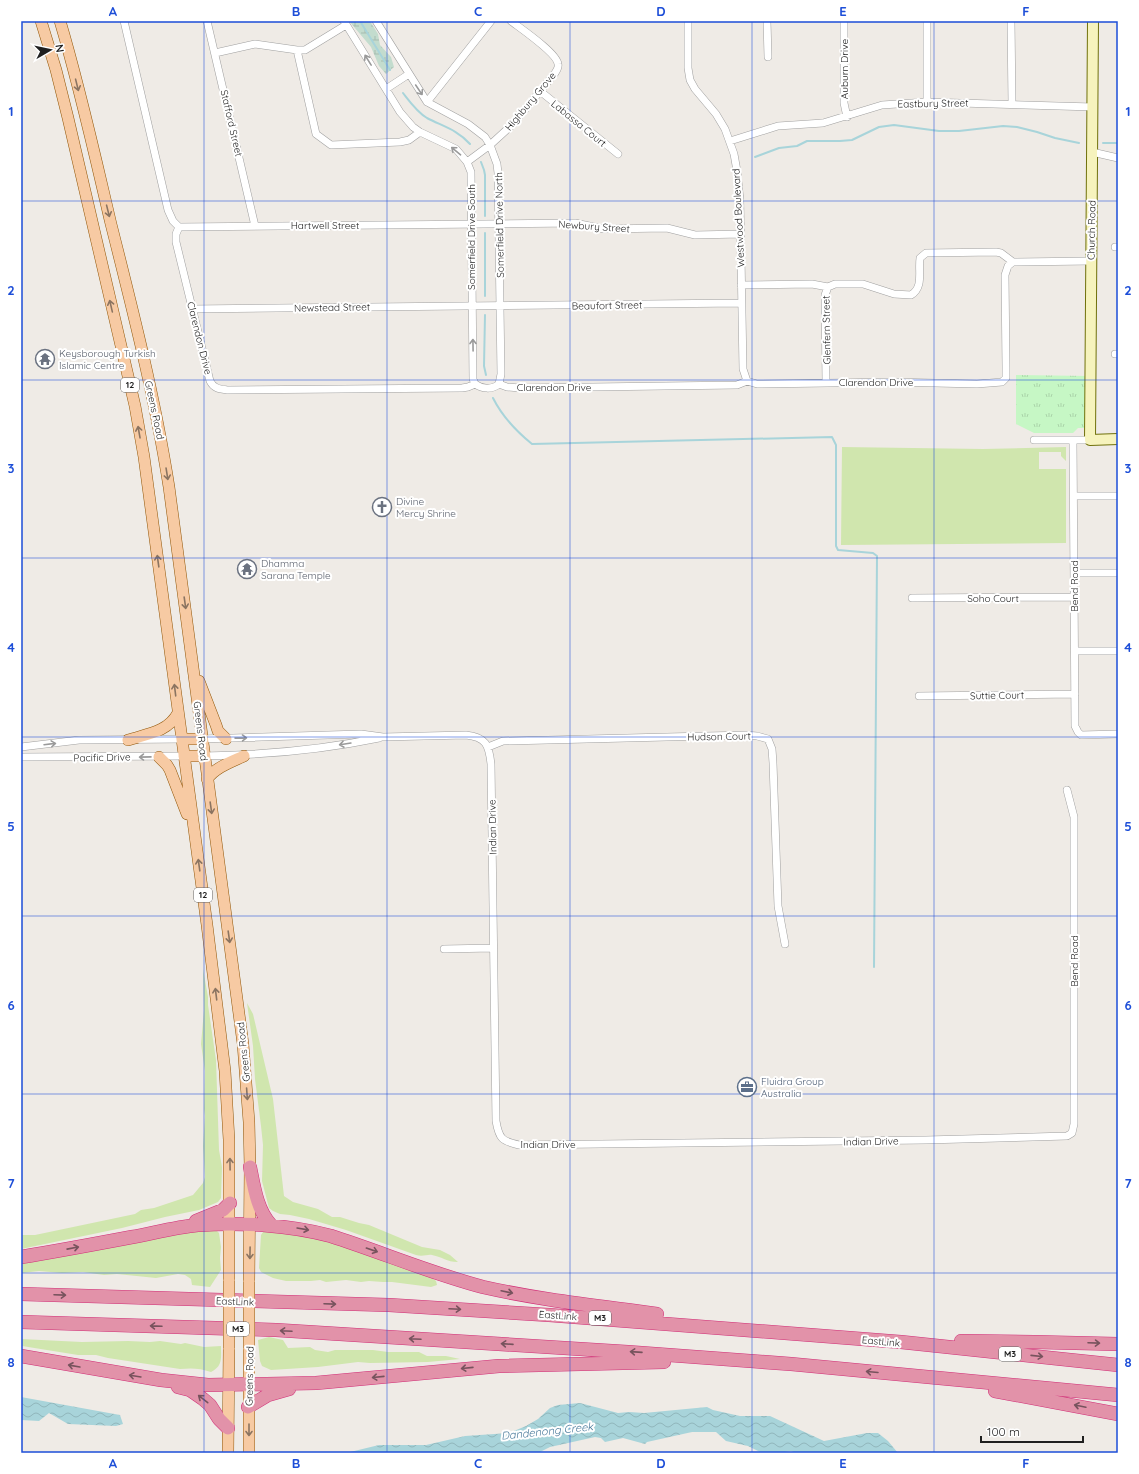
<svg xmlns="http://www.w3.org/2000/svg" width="1139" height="1474" font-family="Quicksand,sans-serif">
<defs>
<pattern id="wetland-marsh" width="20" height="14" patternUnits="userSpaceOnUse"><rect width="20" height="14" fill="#c3dcce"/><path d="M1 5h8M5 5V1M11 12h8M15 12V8" fill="none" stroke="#a7bcb0"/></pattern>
<pattern id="park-tufts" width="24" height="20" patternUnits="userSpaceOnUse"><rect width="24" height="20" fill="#c6f7c5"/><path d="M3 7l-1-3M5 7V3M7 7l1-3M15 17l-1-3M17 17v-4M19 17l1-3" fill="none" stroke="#aad3a9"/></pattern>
<pattern id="water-waves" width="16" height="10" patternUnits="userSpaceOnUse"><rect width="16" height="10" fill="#a8d4da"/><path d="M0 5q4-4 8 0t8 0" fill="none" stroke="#90b6bb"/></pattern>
</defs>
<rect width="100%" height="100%" fill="#efebe6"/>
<path fill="#d0e6ae" d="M 842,447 L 983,449 L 1066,447 L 1066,461 L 1061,456 L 1061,452 L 1039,452 L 1039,469 L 1066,469 L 1066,543 L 841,545 Z
M 203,969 L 208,997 L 208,1005 L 216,1060 L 219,1150 L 222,1167 L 221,1198 L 218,1202 L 199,1210 L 165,1217 L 122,1228 L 21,1249 L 21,1235 L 35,1235 L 135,1214 L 141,1210 L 154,1208 L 193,1195 L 203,1183 L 205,1177 L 203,1146 L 205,1116 L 204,1109 L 205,1071 L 201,1044 L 204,1010 Z
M 247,1003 L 253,1014 L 273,1099 L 284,1196 L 293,1202 L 318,1209 L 332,1217 L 340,1217 L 359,1223 L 369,1225 L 422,1247 L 440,1250 L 450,1255 L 458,1262 C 446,1262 443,1257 432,1255 C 428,1254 423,1257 416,1255 L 346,1230 L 309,1219 L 290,1215 L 280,1214 L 273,1211 L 269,1208 L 262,1181 L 263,1145 L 261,1126 L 255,1079 L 253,1046 Z
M 215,1229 L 219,1233 L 221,1247 L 220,1258 L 221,1270 L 210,1287 L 192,1285 L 191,1279 L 185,1275 L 178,1274 L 156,1278 L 117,1274 L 104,1275 L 83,1272 L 62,1273 L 39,1271 L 21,1273 L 21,1263 L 161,1236 Z
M 268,1229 L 293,1229 L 431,1277 L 436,1281 L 437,1285 L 431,1287 L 392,1282 L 383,1282 L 369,1281 L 361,1282 L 346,1280 L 326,1282 L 320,1280 L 311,1281 L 286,1281 L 273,1278 L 261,1272 L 259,1268 L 261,1235 L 263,1232 Z
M 269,1337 L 283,1340 L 288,1348 L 310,1347 L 315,1350 L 328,1352 L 335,1350 L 373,1350 L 388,1352 L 419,1352 L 427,1356 L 446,1356 L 460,1359 L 428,1362 L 370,1363 L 358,1362 L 318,1367 L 271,1370 L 262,1366 L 260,1361 L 258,1340 Z
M 21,1339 L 82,1342 L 128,1341 L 150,1342 L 160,1341 L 181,1344 L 185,1343 L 204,1347 L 221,1346 C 221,1358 223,1366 211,1372 C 200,1368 191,1368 180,1369 L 108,1358 L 96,1355 L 78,1355 L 22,1346 Z"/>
<path fill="url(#wetland-marsh)" d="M 349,21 L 370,21 L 378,34 L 380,45 L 391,57 L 394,67 L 386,74 L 379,66 L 371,47 Z"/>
<path fill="url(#park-tufts)" d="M 1016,375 L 1089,376 L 1089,428 L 1078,428 L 1073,433 L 1034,433 L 1016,424 Z"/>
<path fill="url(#water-waves)" d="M 21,1397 L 120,1415 L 123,1424 L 116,1426 L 68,1424 L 49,1413 L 39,1421 L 21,1420 Z
M 580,1403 L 618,1413 L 629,1412 L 644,1413 L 707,1407 L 713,1410 L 740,1416 L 770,1416 L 824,1441 L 867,1433 L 878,1433 L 888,1441 L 898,1453 L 796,1453 L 791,1451 L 778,1453 L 760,1452 L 748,1446 L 726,1441 L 716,1432 L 692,1432 L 647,1442 L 645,1444 L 623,1438 L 605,1442 L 601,1438 L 595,1437 L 550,1447 L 538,1453 L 346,1453 L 379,1445 L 426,1445 L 465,1436 L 509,1433 L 526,1426 L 538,1419 L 550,1408 L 558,1405 Z"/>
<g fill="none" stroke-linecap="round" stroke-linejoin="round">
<path stroke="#a8d4da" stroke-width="2" d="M 360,21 L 390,70
M 403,93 C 410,102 417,112 427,118 C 442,126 458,130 470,144
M 1103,143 L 1118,143
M 755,157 L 779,148 L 797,146 L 807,141 L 840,141 L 852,140 L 879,127 L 894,125 L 939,131 L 959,131 L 1003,126 L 1017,127 L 1037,132 L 1055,138 L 1079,143
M 481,162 L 484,170 L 485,175 L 485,216
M 485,296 L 485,233
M 485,315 L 484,366 L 486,375
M 493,398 C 502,416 516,431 532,444 L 832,437 L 836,445 L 836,546 L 838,550 L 873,553 L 877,556 L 874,967"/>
<g stroke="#a0a0a0" stroke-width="8">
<path id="street" d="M 124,21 L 168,210 L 173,221 L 179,227
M 207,21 L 255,226
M 344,21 L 400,112 L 413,127 L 420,132 L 456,149 L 467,162 L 471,172 L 473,379 L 475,384
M 376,21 L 427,102 L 468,124 L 485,137 L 490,145 L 497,164 L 498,173 L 501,374 L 499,384
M 688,21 L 688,68 L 690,80 L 695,89 L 716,114 L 725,129 L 734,154 L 737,171 L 740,200 L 743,369 L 747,381
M 767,21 L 768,57
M 844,21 L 844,103 L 847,117
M 927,21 L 927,102
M 1011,21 L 1012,104
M 297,50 L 316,134 L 331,145 L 400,142 L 409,140 L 420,132
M 215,53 L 255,44 L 297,50 L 305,50 L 346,25
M 386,89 L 409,74
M 540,91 L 618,154
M 427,102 L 491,21
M 730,141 L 778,126 L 823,123 L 882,105 L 927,102 L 1093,107
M 1092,152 L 1118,158
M 467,162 L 490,145 L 513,124 L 555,73 C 557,70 559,67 558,64 C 557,53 520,28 511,21
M 179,227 L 575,223 L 604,229 L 667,228 L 695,235 L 741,234
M 179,227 L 176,234 L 176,242 L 210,381 C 214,389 220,389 228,390 L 462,388 L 468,387 L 475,384
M 1115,247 L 1118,247
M 741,285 L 812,284 L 828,287
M 192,309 L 741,303
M 1115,354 L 1118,354
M 747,381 L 757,384 L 893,382 L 977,384 L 1002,382 L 1006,378 L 1006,367 L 1005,275 L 1008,266 L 1013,262 L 1091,261
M 826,382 L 825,295 L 828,287 L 835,284 L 863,284 L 894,294 L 911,295 C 924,287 918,271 920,258 L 926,253 L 996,252 L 1001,253 L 1013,262
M 475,384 C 482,389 492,390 499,384
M 499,384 L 507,387 L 520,388 L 737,385 L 747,381
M 1034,440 L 1090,440
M 1073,440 L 1075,726 L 1078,732 L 1081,735 L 1118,734
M 1074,496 L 1118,496
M 1074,573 L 1118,573
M 912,598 L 1074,597
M 1075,651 L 1118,651
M 919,696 L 1075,694
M 202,739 L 361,734 L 383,737 L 466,735 C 486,737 489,745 491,764 L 496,1121 C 499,1139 502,1141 519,1145 L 926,1140 L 1067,1136 L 1072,1133 L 1074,1124 L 1074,817 L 1067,790
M 21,747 L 79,740 L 182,739
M 488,747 L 503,741 L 746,735 L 757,736 L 768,739 L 772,749 L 773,763 L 778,906 L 785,944
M 204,756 C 263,755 321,750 379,738
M 21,757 L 184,756
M 444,949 L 493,948"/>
</g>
<g stroke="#70710b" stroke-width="12">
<path id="secondary" d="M 1093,21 L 1090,440 L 1118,439"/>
</g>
<g stroke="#915608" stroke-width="12">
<path id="primary" d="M 41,21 L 56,70 L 68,118 L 135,406 L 144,457 L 207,925 L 225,1071 L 229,1140 L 229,1281
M 60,21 C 80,88 95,156 111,224 C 133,311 155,398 169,487 L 243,1044 L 249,1122 L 250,1167 L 249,1282
M 199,681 L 216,725 L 218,731 L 226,739
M 182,739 L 202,739
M 128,740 C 147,734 168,732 178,713
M 184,756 L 204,756
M 159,757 L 167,765 L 170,770 L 187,814
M 207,779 C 216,767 231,762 244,756
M 228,1453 L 229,1348
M 249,1453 L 249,1348"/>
</g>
<g stroke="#d12e77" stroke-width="14">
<path id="highway" d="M 250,1167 C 254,1187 257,1210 271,1225
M 196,1221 L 223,1210 L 230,1203
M 21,1257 C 58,1251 95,1244 132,1237 C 154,1233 176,1227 198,1225 C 241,1222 290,1225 331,1236 C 381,1252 433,1274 483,1287 C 540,1300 599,1306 657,1314
M 21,1294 L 389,1305 L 549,1315 L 901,1342 L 1118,1365
M 21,1322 L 276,1330 L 628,1352 L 791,1364 L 1118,1395
M 961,1341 L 1034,1342 L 1118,1344
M 21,1356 L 161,1380 L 208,1385 L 316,1383 L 499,1366 L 664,1362
M 178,1387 L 190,1390 L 203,1399 L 210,1405 L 219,1419 L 228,1428
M 995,1391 L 1118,1414
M 248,1407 L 268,1395 L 289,1389"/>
</g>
<use href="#street" stroke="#fff" stroke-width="7"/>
<use href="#secondary" stroke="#f6f3bd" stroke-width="10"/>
<use href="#primary" stroke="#f7caa3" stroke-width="11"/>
<use href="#highway" stroke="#e292a9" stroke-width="13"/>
<g stroke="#915608" stroke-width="12" stroke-linecap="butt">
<path id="primary-bridge" d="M 229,1281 L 229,1348
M 249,1282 L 249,1348"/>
</g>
<use href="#primary-bridge" stroke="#f7caa3" stroke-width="11"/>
</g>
<defs><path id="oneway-shaft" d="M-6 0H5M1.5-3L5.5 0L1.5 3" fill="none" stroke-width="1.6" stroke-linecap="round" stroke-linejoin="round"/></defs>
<g stroke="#9a9a9a">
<use href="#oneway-shaft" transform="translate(368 60) rotate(-122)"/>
<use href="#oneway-shaft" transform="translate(419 90) rotate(56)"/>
<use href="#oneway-shaft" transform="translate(456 151) rotate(-140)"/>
<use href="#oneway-shaft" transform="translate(473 345) rotate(-91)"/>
<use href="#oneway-shaft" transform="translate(241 738) rotate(-1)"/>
<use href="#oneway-shaft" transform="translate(50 744) rotate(-7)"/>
<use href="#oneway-shaft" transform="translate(345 744) rotate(171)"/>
<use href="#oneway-shaft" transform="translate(145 757) rotate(179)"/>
</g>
<g stroke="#8b7461">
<use href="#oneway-shaft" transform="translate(77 85) rotate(76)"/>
<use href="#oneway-shaft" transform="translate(108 211) rotate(76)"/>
<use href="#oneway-shaft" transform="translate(111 306) rotate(-103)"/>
<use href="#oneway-shaft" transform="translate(139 432) rotate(-100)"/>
<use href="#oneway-shaft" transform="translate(167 474) rotate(81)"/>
<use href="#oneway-shaft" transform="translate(158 561) rotate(-98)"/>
<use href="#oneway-shaft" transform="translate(185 603) rotate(82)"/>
<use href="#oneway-shaft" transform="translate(175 690) rotate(-97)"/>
<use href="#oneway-shaft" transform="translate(211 808) rotate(82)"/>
<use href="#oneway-shaft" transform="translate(199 865) rotate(-98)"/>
<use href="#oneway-shaft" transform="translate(229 937) rotate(82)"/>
<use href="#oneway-shaft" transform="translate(216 994) rotate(-97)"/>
<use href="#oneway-shaft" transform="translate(247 1094) rotate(86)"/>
<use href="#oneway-shaft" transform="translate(230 1164) rotate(-91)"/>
<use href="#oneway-shaft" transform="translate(250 1253) rotate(91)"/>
<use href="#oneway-shaft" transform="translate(249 1430) rotate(90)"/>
</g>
<g stroke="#77535d">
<use href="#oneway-shaft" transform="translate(303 1229) rotate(10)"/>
<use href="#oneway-shaft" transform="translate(73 1248) rotate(-11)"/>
<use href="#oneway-shaft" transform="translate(372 1250) rotate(19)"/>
<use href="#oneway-shaft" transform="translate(507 1292) rotate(12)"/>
<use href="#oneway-shaft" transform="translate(60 1295) rotate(2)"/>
<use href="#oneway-shaft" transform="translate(330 1304) rotate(2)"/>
<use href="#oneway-shaft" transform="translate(455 1309) rotate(3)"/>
<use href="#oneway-shaft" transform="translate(156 1326) rotate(-178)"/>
<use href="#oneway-shaft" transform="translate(286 1331) rotate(-177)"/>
<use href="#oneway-shaft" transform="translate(415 1339) rotate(-177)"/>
<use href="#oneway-shaft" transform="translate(1094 1343) rotate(2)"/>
<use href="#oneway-shaft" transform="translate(507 1344) rotate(-176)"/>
<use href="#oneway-shaft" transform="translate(636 1352) rotate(-176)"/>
<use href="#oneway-shaft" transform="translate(1037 1356) rotate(6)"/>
<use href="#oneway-shaft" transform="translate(74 1366) rotate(-170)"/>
<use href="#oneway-shaft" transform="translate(467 1368) rotate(174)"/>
<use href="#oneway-shaft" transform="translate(872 1372) rotate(-175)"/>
<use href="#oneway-shaft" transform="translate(135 1376) rotate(-171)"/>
<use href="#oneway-shaft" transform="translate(378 1377) rotate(174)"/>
<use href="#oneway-shaft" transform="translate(203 1399) rotate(-142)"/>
<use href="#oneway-shaft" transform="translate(1080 1406) rotate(-168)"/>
</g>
<path fill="none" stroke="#1d4ed8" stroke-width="1" stroke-opacity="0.55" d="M 204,21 L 204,1453M 387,21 L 387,1453M 570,21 L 570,1453M 752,21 L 752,1453M 934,21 L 934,1453M 21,201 L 1118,201M 21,380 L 1118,380M 21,558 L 1118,558M 21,737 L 1118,737M 21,916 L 1118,916M 21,1094 L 1118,1094M 21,1273 L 1118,1273"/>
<defs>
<g id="temple-ring" transform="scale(1)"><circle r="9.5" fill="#fff" stroke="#6b7280" stroke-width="1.5"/><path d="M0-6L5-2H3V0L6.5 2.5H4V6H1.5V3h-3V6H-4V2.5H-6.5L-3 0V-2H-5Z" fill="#6b7280"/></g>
<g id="church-ring" transform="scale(1)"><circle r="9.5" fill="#fff" stroke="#6b7280" stroke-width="1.5"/><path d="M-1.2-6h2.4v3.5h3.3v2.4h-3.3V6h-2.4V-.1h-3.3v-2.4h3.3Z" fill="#6b7280"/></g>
<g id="office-ring" transform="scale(1)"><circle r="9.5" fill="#fff" stroke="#5c6f8a" stroke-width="1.5"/><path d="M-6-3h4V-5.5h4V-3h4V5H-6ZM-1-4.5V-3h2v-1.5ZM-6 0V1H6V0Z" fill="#5c6f8a"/></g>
</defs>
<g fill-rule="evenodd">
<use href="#temple-ring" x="45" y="359"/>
<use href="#church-ring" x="382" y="507"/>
<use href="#temple-ring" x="247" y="569"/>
<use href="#office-ring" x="747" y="1087"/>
</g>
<g text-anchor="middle" stroke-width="4" stroke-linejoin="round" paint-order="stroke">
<g fill="#fff" stroke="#626262" stroke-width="1">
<rect x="121" y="378" width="18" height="14" rx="3"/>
<rect x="194" y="888" width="18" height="14" rx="3"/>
<rect x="589" y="1311" width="22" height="14" rx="3"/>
<rect x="227" y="1322" width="22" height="14" rx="3"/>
<rect x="999" y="1347" width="22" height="14" rx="3"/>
</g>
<g font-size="9" font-weight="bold" fill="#1f1f1f">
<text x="130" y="388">12</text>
<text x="203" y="898">12</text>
<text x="600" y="1321">M3</text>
<text x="238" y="1332">M3</text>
<text x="1010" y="1357">M3</text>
</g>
<g font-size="10" fill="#1f1f1f" stroke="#fff">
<text transform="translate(844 69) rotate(-90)" y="4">Auburn Drive</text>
<text transform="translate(530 101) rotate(-50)" y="4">Highbury Grove</text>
<text transform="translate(933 103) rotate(-1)" y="4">Eastbury Street</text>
<text transform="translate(232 123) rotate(77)" y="4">Stafford Street</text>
<text transform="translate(579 123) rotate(39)" y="4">Labassa Court</text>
<text transform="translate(738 218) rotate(-93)" y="4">Westwood Boulevard</text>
<text x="325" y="229">Hartwell Street</text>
<text transform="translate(499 225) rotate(-91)" y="4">Somerfield Drive North</text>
<text transform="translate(594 226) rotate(4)" y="4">Newbury Street</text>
<text transform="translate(1091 230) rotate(-89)" y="4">Church Road</text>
<text transform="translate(471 237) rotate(-90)" y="4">Somerfield Drive South</text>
<text transform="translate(607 305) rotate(-1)" y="4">Beaufort Street</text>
<text transform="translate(332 307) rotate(-1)" y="4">Newstead Street</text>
<text transform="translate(826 330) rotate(-91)" y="4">Glenfern Street</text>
<text transform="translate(200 338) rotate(76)" y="4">Clarendon Drive</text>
<text x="876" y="386">Clarendon Drive</text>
<text x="554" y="391">Clarendon Drive</text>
<text transform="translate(155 410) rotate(78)" y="4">Greens Road</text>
<text transform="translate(1074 586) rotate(-90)" y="4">Bend Road</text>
<text x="993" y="602">Soho Court</text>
<text transform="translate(997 695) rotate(-1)" y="4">Suttie Court</text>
<text transform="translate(201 731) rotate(83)" y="4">Greens Road</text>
<text transform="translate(719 736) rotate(-1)" y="4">Hudson Court</text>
<text transform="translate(102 757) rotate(-1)" y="4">Pacific Drive</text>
<text transform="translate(492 827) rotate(-91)" y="4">Indian Drive</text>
<text transform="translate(1074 961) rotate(-90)" y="4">Bend Road</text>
<text transform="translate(243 1052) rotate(-96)" y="4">Greens Road</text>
<text transform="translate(871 1141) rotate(-1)" y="4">Indian Drive</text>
<text x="548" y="1148">Indian Drive</text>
<text transform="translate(235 1301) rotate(2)" y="4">EastLink</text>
<text transform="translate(558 1315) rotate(4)" y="4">EastLink</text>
<text transform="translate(881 1341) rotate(5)" y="4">EastLink</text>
<text transform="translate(249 1376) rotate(-89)" y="4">Greens Road</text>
</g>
<g font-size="10" fill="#5b616d" stroke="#fff" text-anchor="start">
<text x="59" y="357">Keysborough Turkish<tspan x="59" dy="12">Islamic Centre</tspan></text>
<text x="396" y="505">Divine<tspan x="396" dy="12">Mercy Shrine</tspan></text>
<text x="261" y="567">Dhamma<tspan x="261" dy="12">Sarana Temple</tspan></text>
</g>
<g font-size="10" fill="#4e5e75" stroke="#fff" text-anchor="start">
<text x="761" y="1085">Fluidra Group<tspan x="761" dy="12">Australia</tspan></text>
</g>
<g font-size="11" font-style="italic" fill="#4a7a9b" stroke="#fff">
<text transform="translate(547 1431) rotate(-6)" y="4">Dandenong Creek</text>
</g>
</g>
<rect width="1139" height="1474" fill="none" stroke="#ffffff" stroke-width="44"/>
<g transform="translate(50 50) rotate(81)" stroke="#ffffff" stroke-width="3" paint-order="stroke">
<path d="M0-3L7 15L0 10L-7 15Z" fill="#1f1f1f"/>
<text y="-6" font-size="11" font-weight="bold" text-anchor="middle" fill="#1f1f1f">N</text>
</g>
<path d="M981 1436v6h102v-6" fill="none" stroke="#1f1f1f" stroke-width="2"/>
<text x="987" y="1436" font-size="12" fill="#1f1f1f" stroke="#ffffff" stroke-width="3" paint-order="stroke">100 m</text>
<rect x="22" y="22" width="1095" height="1430" fill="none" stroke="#1d4ed8" stroke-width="1.5"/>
<g font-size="13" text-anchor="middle" font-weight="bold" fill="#1d4ed8">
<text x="113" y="16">A</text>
<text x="296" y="16">B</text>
<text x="478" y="16">C</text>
<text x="661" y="16">D</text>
<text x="843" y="16">E</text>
<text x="1026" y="16">F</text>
<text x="11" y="116">1</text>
<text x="1128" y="116">1</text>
<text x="11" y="295">2</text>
<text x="1128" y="295">2</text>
<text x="11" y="473">3</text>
<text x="1128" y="473">3</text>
<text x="11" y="652">4</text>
<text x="1128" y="652">4</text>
<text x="11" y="831">5</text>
<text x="1128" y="831">5</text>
<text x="11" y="1010">6</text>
<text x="1128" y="1010">6</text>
<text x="11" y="1188">7</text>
<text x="1128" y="1188">7</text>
<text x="11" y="1367">8</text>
<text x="1128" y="1367">8</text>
<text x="113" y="1468">A</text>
<text x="296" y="1468">B</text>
<text x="478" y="1468">C</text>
<text x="661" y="1468">D</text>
<text x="843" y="1468">E</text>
<text x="1026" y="1468">F</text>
</g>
</svg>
